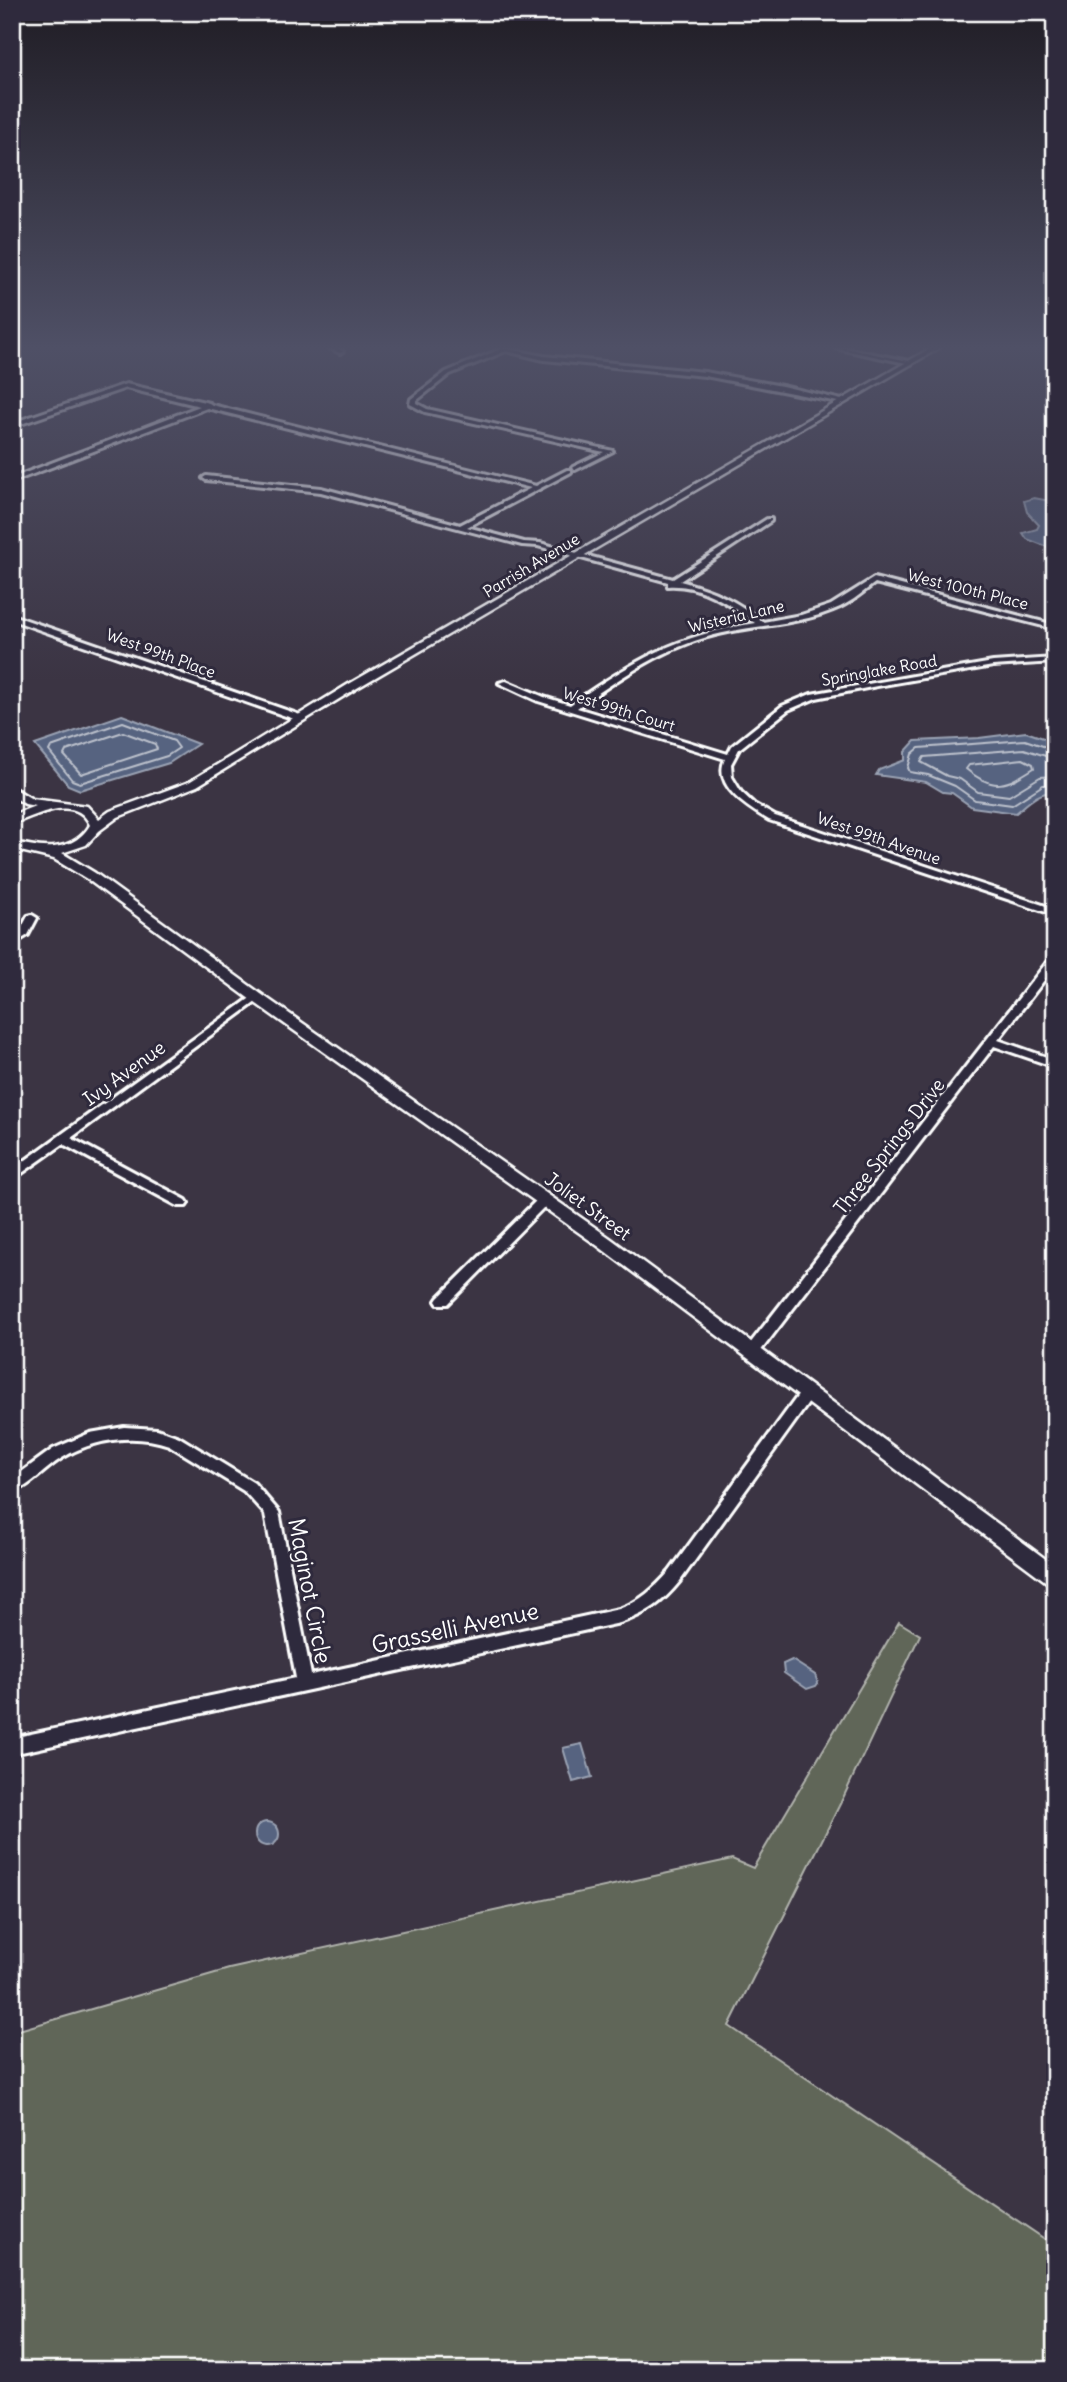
<svg xmlns="http://www.w3.org/2000/svg" width="1067" height="2382" font-family="Delius,sans-serif">
<rect width="100%" height="100%" fill="#3b3443"/>
<filter id="ink" filterUnits="userSpaceOnUse"><feTurbulence type="fractalNoise" baseFrequency=".0143" numOctaves="2"/><feDisplacementMap in="SourceGraphic" scale="14" xChannelSelector="R" yChannelSelector="G"/><feConvolveMatrix kernelMatrix="1 2 1 2 8 2 1 2 1" color-interpolation-filters="sRGB"/></filter>
<g filter="url(#ink)">
<path fill="#606659" stroke="#b0b2ac" stroke-width="2" d="M 899,1622 L 920,1635 L 843,1798 L 729,2026 L 1055,2246 L 1055,2370 L 12,2370 L 12,2032 L 229,1969 L 732,1859 L 753,1868 Z"/>
<path fill="#576480" stroke="#9aa2b3" stroke-width="2" d="M 1034,498 L 1055,502 L 1055,550 L 1027,539 L 1023,533 L 1037,529 L 1039,525 L 1027,512 L 1024,501 Z
M 122,715 L 198,744 L 169,763 L 80,790 L 68,785 L 35,745 Z
M 1026,732 L 1055,742 L 1055,792 C 1039,791 1028,803 1016,813 L 972,807 L 952,793 L 943,792 L 926,782 L 876,775 L 879,770 L 905,760 L 905,752 L 915,741 L 979,738 Z
M 792,1660 L 815,1675 L 818,1683 L 816,1686 L 807,1689 L 784,1673 L 783,1664 Z
M 582,1744 L 592,1777 L 573,1782 L 563,1748 Z
M255 1834a12 12 0 1 1 24 0a12 12 0 1 1-24 0Z"/>
<g fill="none" stroke-linecap="round" stroke-linejoin="round">
<path stroke="#bcc1cc" stroke-width="2" d="M 123,722 L 174,741 L 179,748 L 167,756 L 80,783 L 72,780 L 49,751 L 51,747 Z
M 123,732 L 155,744 L 157,749 L 81,774 L 64,755 L 66,751 Z
M 1055,750 L 1025,740 L 919,748 L 912,754 L 908,768 L 910,772 L 928,775 L 955,786 L 975,800 L 1012,805 L 1043,785 L 1055,785
M 1023,759 L 1033,764 L 1034,768 C 1006,786 994,792 966,769 L 969,765 Z
M 1055,759 L 1024,749 L 924,757 L 921,762 L 947,776 L 960,779 L 978,792 L 1009,796 L 1040,777 L 1055,776"/>
<g stroke="#fff" stroke-width="6">
<path id="minor" d="M 330,348 L 337,348 L 343,351 L 340,353 Z
M 503,348 L 544,356 L 705,372 L 782,386 L 846,401 L 843,403 L 705,376 L 544,360 L 506,351 L 450,374 L 416,401 L 416,403 L 427,409 L 613,451 L 575,470 L 572,468 L 573,467 L 604,452 L 425,412 L 410,404 L 411,399 L 446,372 Z
M 835,348 L 845,348 L 914,362 L 911,364 Z
M 126,384 L 209,403 L 212,405 L 536,486 L 567,470 L 571,470 L 571,472 L 467,527 L 524,542 L 540,543 L 673,579 L 767,519 L 771,519 L 771,521 L 680,581 C 715,591 734,599 763,622 L 801,615 L 831,605 L 874,578 L 1055,625 L 1055,629 L 875,583 C 864,591 853,601 840,607 C 797,627 748,624 704,638 C 657,652 617,680 577,708 L 728,754 L 732,746 L 782,706 L 811,694 L 993,662 L 1055,658 L 1055,662 L 993,666 L 877,686 L 816,698 L 788,710 L 739,749 L 731,764 L 732,777 L 741,792 L 754,804 L 775,816 L 1055,909 L 1055,915 L 769,820 C 750,809 712,786 725,759 L 538,701 L 499,683 L 506,681 L 544,697 L 570,705 C 633,661 677,635 755,623 C 730,604 700,584 668,586 L 668,582 L 538,546 L 522,545 L 321,492 L 206,480 L 203,478 L 206,476 L 321,488 L 460,525 L 531,488 L 207,408 L 12,482 L 12,478 L 200,406 L 126,388 L 12,427 L 12,423 Z
M 12,615 L 303,716 L 304,718 L 297,720 L 12,620 Z
M 32,915 L 37,918 L 28,935 L 12,945 L 12,937 L 20,931 L 28,916 Z
M 1055,956 L 1055,966 L 998,1040 L 1055,1060 L 1055,1067 L 994,1046 L 756,1357 L 746,1357 L 744,1353 L 746,1349 L 1051,957 Z
M 256,994 L 260,995 L 261,997 L 260,999 L 71,1138 L 186,1200 L 188,1203 L 186,1206 L 178,1206 L 63,1144 L 12,1180 L 12,1170 Z
M 544,1196 L 550,1200 L 548,1203 L 448,1304 L 438,1304 L 436,1301 L 438,1298 L 540,1197 Z
M 807,1389 L 812,1390 L 814,1394 L 812,1398 L 680,1581 C 662,1603 648,1613 620,1623 L 12,1754 L 12,1738 L 296,1678 L 265,1514 L 244,1491 L 169,1445 C 135,1433 93,1439 62,1458 C 45,1468 31,1486 12,1493 L 12,1479 L 53,1449 L 90,1433 L 124,1427 L 157,1429 L 179,1437 L 254,1483 L 279,1512 L 311,1675 L 619,1609 C 641,1601 654,1589 670,1571 L 802,1390 Z"/>
</g>
<g stroke="#fff" stroke-width="5">
<path id="tertiary" d="M 931,348 L 939,348 L 357,688 L 197,786 L 118,817 L 99,831 L 86,845 L 62,853 L 95,873 L 261,994 L 610,1238 L 1055,1566 L 1055,1585 L 1048,1583 L 598,1246 L 251,1000 L 87,879 L 54,859 L 12,849 L 12,841 C 39,849 73,854 90,825 C 76,793 35,816 12,824 L 12,815 L 35,806 L 25,804 L 12,796 L 12,787 L 32,799 L 87,806 L 99,819 L 110,811 L 189,782 L 349,684 Z"/>
</g>
<use href="#minor" fill="#2f2a3d" fill-rule="evenodd"/>
<use href="#tertiary" fill="#2f2a3d" fill-rule="evenodd"/>
</g>
</g>
<linearGradient id="sky" x2="0" y2="1"><stop stop-color="#201d25"/><stop offset="0.51" stop-color="#4f5066"/><stop offset="1" stop-color="#4f5066" stop-opacity="0"/></linearGradient>
<rect width="1067" height="681" fill="url(#sky)"/>
<g text-anchor="middle" stroke-width="6" stroke-linejoin="round" paint-order="stroke">
<g font-size="16" fill="#fff" stroke="#2f2a3d">
<text transform="translate(531 565) rotate(-31)" y="6">Parrish Avenue</text>
<text transform="translate(968 589) rotate(14)" y="6">West 100th Place</text>
<text transform="translate(736 616) rotate(-13)" y="6">Wisteria Lane</text>
<text transform="translate(161 653) rotate(20)" y="6">West 99th Place</text>
<text transform="translate(879 670) rotate(-10)" y="6">Springlake Road</text>
<text transform="translate(619 709) rotate(17)" y="6">West 99th Court</text>
<text transform="translate(879 838) rotate(19)" y="6">West 99th Avenue</text>
</g>
<g font-size="19" fill="#fff" stroke="#2f2a3d">
<text transform="translate(124 1073) rotate(-36)" y="7">Ivy Avenue</text>
<text transform="translate(889 1146) rotate(-52)" y="7">Three Springs Drive</text>
<text transform="translate(588 1206) rotate(36)" y="7">Joliet Street</text>
</g>
<g font-size="23" fill="#fff" stroke="#2f2a3d">
<text transform="translate(310 1591) rotate(79)" y="8">Maginot Circle</text>
<text transform="translate(455 1628) rotate(-12)" y="8">Grasselli Avenue</text>
</g>
</g>
<rect width="1067" height="2382" fill="none" stroke="#2f2a3d" stroke-width="42"/>
<rect x="21" y="21" width="1025" height="2340" fill="none" stroke="#fff" stroke-width="2.5" filter="url(#ink)"/>
</svg>
